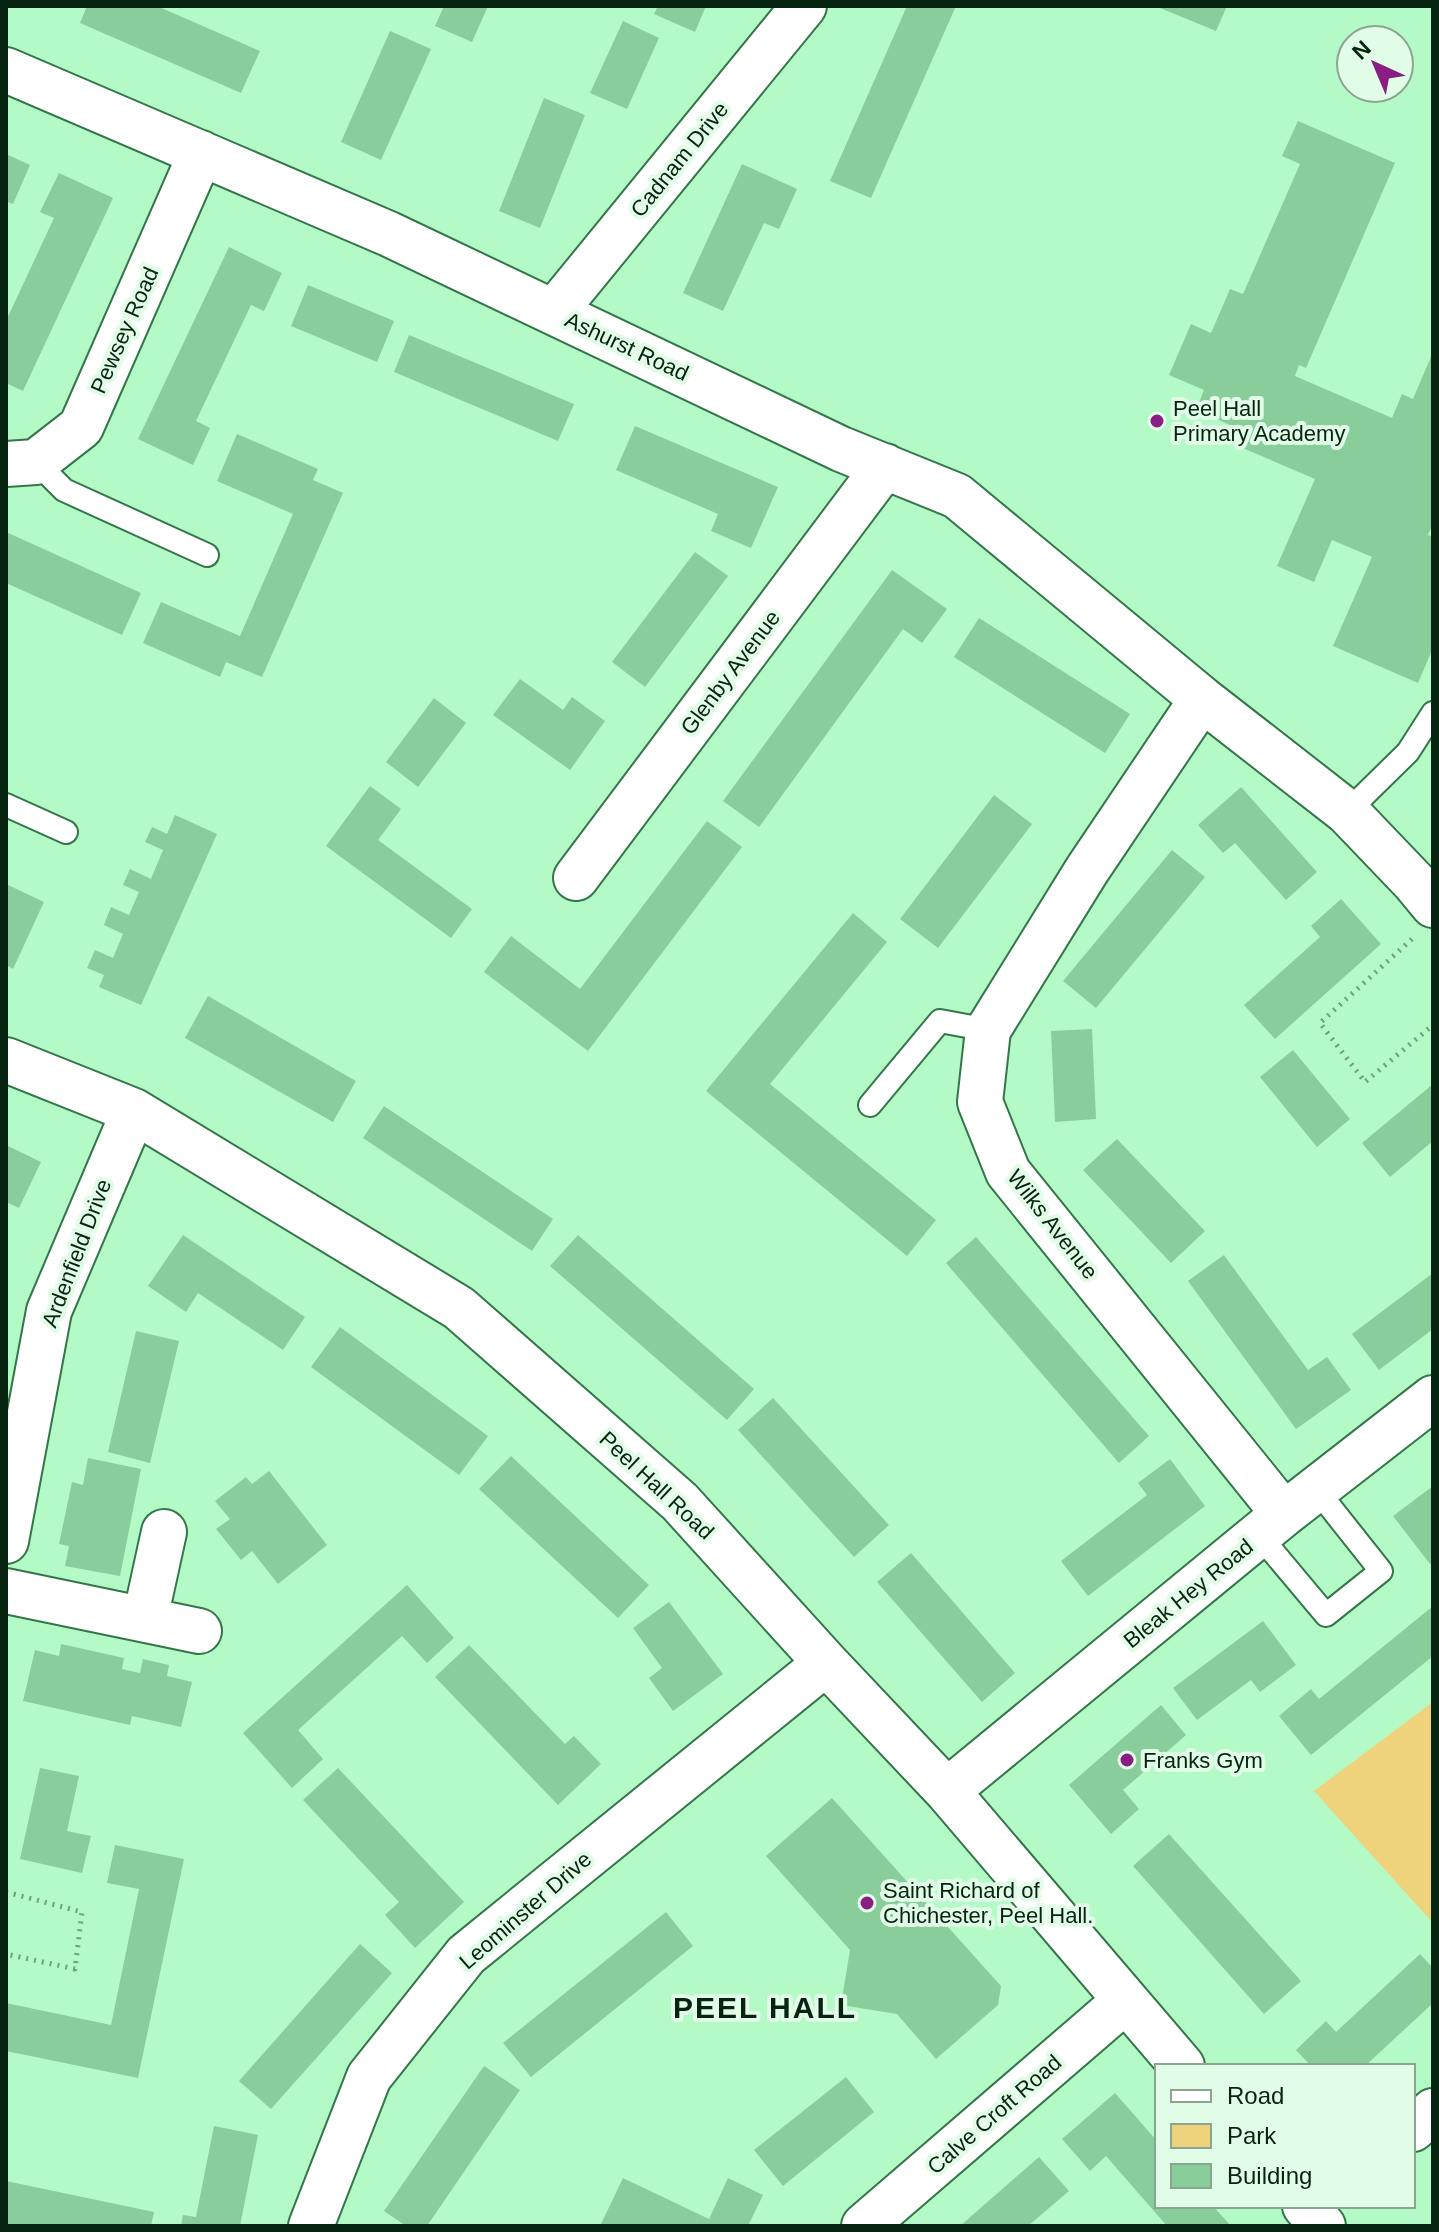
<svg xmlns="http://www.w3.org/2000/svg" width="1439" height="2232" font-family="Helvetica,sans-serif">
<rect width="100%" height="100%" fill="#b4fac6"/>
<path fill="#eed27c" d="M 1433,1702 L 1433,1923 L 1314,1791 Z"/>
<path fill="#89cd9b" d="M 87,6 L 157,6 L 260,51 L 241,93 L 80,23 Z
M 444,6 L 488,6 L 472,42 L 435,26 Z
M 658,6 L 706,6 L 695,32 L 654,14 Z
M 907,6 L 956,6 L 871,198 L 830,181 Z
M 1155,6 L 1227,6 L 1216,31 Z
M 623,21 L 659,38 L 627,109 L 590,93 Z
M 390,31 L 431,49 L 381,160 L 341,142 Z
M 544,98 L 585,115 L 540,228 L 499,211 Z
M 1298,121 L 1395,163 L 1306,368 L 1299,365 L 1295,376 L 1392,418 L 1402,394 L 1413,399 L 1433,352 L 1433,524 L 1428,535 L 1433,537 L 1433,648 L 1418,683 L 1333,646 L 1372,557 L 1332,540 L 1314,582 L 1277,566 L 1315,479 L 1224,440 L 1230,425 L 1196,410 L 1204,390 L 1169,375 L 1191,324 L 1211,333 L 1230,289 L 1243,294 L 1300,164 L 1282,156 Z
M 6,154 L 30,165 L 13,204 L 6,201 Z
M 742,164 L 797,189 L 779,229 L 764,223 L 723,311 L 683,293 Z
M 59,173 L 113,198 L 23,391 L 6,383 L 6,321 L 54,218 L 40,212 Z
M 229,247 L 282,273 L 264,311 L 251,305 L 196,421 L 210,428 L 193,465 L 138,439 Z
M 308,285 L 394,321 L 377,362 L 291,326 Z
M 409,335 L 574,404 L 558,441 L 394,372 Z
M 635,426 L 778,487 L 751,548 L 711,531 L 718,514 L 616,470 Z
M 237,434 L 318,469 L 313,480 L 343,493 L 262,677 L 226,662 L 220,677 L 143,643 L 161,602 L 240,636 L 293,514 L 217,481 Z
M 6,532 L 141,593 L 122,635 L 6,583 Z
M 695,552 L 728,576 L 645,687 L 612,662 Z
M 892,570 L 947,609 L 922,643 L 903,629 L 759,827 L 723,801 Z
M 979,618 L 1130,714 L 1105,753 L 954,657 Z
M 520,679 L 563,710 L 572,697 L 605,721 L 570,770 L 493,715 Z
M 434,698 L 466,723 L 418,787 L 386,762 Z
M 370,786 L 401,809 L 378,840 L 472,909 L 451,938 L 326,846 Z
M 1241,787 L 1317,872 L 1286,900 L 1235,843 L 1223,853 L 1198,825 Z
M 994,795 L 1032,824 L 938,948 L 900,919 Z
M 175,815 L 217,834 L 141,1005 L 99,987 L 104,975 L 87,968 L 95,950 L 113,958 L 123,934 L 104,925 L 111,907 L 129,915 L 139,892 L 123,885 L 130,869 L 151,879 L 163,850 L 145,842 L 152,827 L 167,834 Z
M 707,821 L 742,847 L 588,1051 L 484,972 L 511,936 L 580,989 Z
M 1172,850 L 1205,877 L 1096,1008 L 1063,981 Z
M 6,884 L 44,902 L 13,969 L 6,965 Z
M 1341,899 L 1381,944 L 1275,1039 L 1244,1005 L 1320,937 L 1311,926 Z
M 853,913 L 887,942 L 770,1084 L 936,1220 L 907,1256 L 706,1091 Z
M 208,996 L 356,1081 L 333,1122 L 185,1038 Z
M 1092,1029 L 1096,1119 L 1055,1122 L 1051,1031 Z
M 1293,1050 L 1350,1119 L 1317,1147 L 1260,1077 Z
M 1433,1084 L 1433,1141 L 1390,1177 L 1362,1143 Z
M 384,1106 L 553,1219 L 532,1251 L 363,1138 Z
M 1117,1139 L 1205,1231 L 1171,1263 L 1083,1170 Z
M 6,1145 L 41,1162 L 19,1208 L 6,1202 Z
M 183,1235 L 305,1317 L 283,1350 L 198,1293 L 186,1312 L 148,1286 Z
M 578,1235 L 754,1389 L 727,1420 L 550,1266 Z
M 976,1237 L 1149,1436 L 1119,1463 L 946,1263 Z
M 1224,1255 L 1308,1370 L 1327,1357 L 1351,1390 L 1296,1429 L 1188,1281 Z
M 1433,1273 L 1433,1329 L 1379,1370 L 1352,1334 Z
M 340,1327 L 488,1436 L 459,1475 L 311,1367 Z
M 136,1331 L 179,1341 L 150,1463 L 108,1452 Z
M 773,1398 L 889,1525 L 854,1557 L 738,1430 Z
M 511,1456 L 649,1585 L 618,1618 L 479,1489 Z
M 88,1458 L 141,1469 L 120,1576 L 65,1566 L 69,1546 L 59,1544 L 72,1482 L 83,1485 Z
M 1170,1459 L 1205,1506 L 1088,1596 L 1061,1561 L 1147,1495 L 1138,1483 Z
M 269,1471 L 327,1545 L 278,1584 L 252,1551 L 241,1560 L 216,1529 L 230,1519 L 215,1501 L 246,1477 L 252,1484 Z
M 1433,1486 L 1433,1562 L 1430,1564 L 1393,1516 Z
M 911,1553 L 1015,1673 L 982,1702 L 877,1582 Z
M 407,1585 L 454,1638 L 427,1663 L 402,1636 L 298,1730 L 323,1759 L 292,1788 L 243,1733 Z
M 669,1602 L 723,1674 L 673,1711 L 649,1678 L 662,1668 L 633,1628 Z
M 1433,1606 L 1433,1656 L 1311,1755 L 1279,1716 L 1311,1689 L 1319,1699 Z
M 1263,1621 L 1296,1665 L 1260,1692 L 1251,1680 L 1197,1720 L 1173,1688 Z
M 61,1644 L 124,1658 L 122,1669 L 140,1673 L 143,1659 L 169,1665 L 167,1676 L 192,1682 L 181,1727 L 132,1716 L 130,1725 L 23,1701 L 35,1650 L 59,1656 Z
M 469,1645 L 565,1744 L 574,1736 L 601,1764 L 558,1805 L 435,1677 Z
M 1161,1705 L 1186,1735 L 1123,1790 L 1139,1809 L 1111,1834 L 1069,1785 Z
M 40,1768 L 79,1776 L 67,1831 L 91,1836 L 82,1873 L 20,1859 Z
M 338,1768 L 464,1902 L 415,1948 L 385,1915 L 399,1902 L 303,1800 Z
M 832,1798 L 1001,1986 L 998,2005 L 936,2059 L 897,2014 L 841,2005 L 850,1950 L 766,1856 Z
M 1169,1834 L 1301,1981 L 1264,2014 L 1133,1866 Z
M 115,1845 L 184,1859 L 138,2078 L 6,2051 L 6,2003 L 111,2025 L 139,1889 L 107,1883 Z
M 666,1912 L 693,1946 L 531,2077 L 503,2043 Z
M 360,1944 L 392,1973 L 271,2109 L 239,2081 Z
M 1420,1954 L 1433,1968 L 1433,2003 L 1365,2066 L 1311,2066 L 1296,2050 L 1326,2021 L 1336,2032 Z
M 484,2066 L 520,2090 L 427,2226 L 406,2226 L 384,2211 Z
M 846,2077 L 874,2112 L 783,2186 L 754,2150 Z
M 1115,2093 L 1157,2141 L 1157,2206 L 1213,2206 L 1231,2226 L 1167,2226 L 1106,2156 L 1090,2171 L 1062,2139 Z
M 214,2126 L 258,2135 L 240,2226 L 181,2226 L 183,2215 L 196,2217 Z
M 1039,2157 L 1069,2191 L 1028,2226 L 960,2226 Z
M 623,2178 L 709,2219 L 728,2178 L 763,2195 L 748,2226 L 600,2226 Z
M 6,2181 L 154,2212 L 151,2226 L 16,2226 L 6,2224 Z"/>
<g fill="none" stroke-linecap="round" stroke-linejoin="round">
<g stroke="#337649" stroke-width="26">
<path id="lane" d="M 36,462 L 64,490 L 207,555
M 6,805 L 66,832
M 1347,812 L 1408,752 L 1433,713
M 870,1105 L 940,1021 L 988,1030
M 1259,1535 L 1326,1615 L 1381,1571 L 1316,1489"/>
</g>
<g stroke="#337649" stroke-width="48">
<path id="street" d="M 6,70 L 389,234 L 841,449 L 957,496 L 1202,699 L 1347,812 L 1414,882 L 1433,905
M 554,312 L 804,6
M 6,464 L 36,462 L 81,427 L 201,153
M 1202,699 L 1087,870 L 988,1030 L 980,1102 L 1008,1172 L 1284,1514
M 576,878 L 885,466
M 6,1060 L 134,1111 L 459,1308 L 680,1502 L 826,1663 L 947,1791 L 1182,2066
M 6,1541 L 49,1311 L 134,1111
M 6,1591 L 199,1631
M 145,1619 L 164,1532
M 947,1791 L 1284,1514 L 1433,1398
M 1413,2129 L 1433,2111
M 1305,2206 L 1323,2226
M 311,2226 L 369,2077 L 466,1955 L 826,1663
M 864,2226 L 1125,2001"/>
</g>
<path stroke="#6da27b" stroke-width="5" stroke-dasharray="2 6" stroke-linecap="butt" d="M 1412,939 L 1320,1023 L 1365,1082 L 1433,1025
M 6,1892 L 82,1912 L 75,1969 L 6,1954"/>
<use href="#lane" stroke="#fff" stroke-width="22"/>
<use href="#street" stroke="#fff" stroke-width="44"/>
</g>
<g fill="#8b1e82" stroke="#e1fce7" stroke-width="3">
<circle cx="1157" cy="421" r="8"/>
<circle cx="1127" cy="1760" r="8"/>
<circle cx="867" cy="1903" r="8"/>
</g>
<g text-anchor="middle" stroke-width="8" stroke-linejoin="round" paint-order="stroke">
<g font-size="22" fill="#072411" stroke="#e1fce7">
<text transform="translate(679 159) rotate(-51)" y="8">Cadnam Drive</text>
<text transform="translate(124 330) rotate(-66)" y="8">Pewsey Road</text>
<text transform="translate(627 346) rotate(25)" y="8">Ashurst Road</text>
<text transform="translate(730 672) rotate(-53)" y="8">Glenby Avenue</text>
<text transform="translate(1053 1224) rotate(52)" y="8">Wilks Avenue</text>
<text transform="translate(76 1253) rotate(-69)" y="8">Ardenfield Drive</text>
<text transform="translate(657 1485) rotate(43)" y="8">Peel Hall Road</text>
<text transform="translate(1188 1593) rotate(-39)" y="8">Bleak Hey Road</text>
<text transform="translate(525 1910) rotate(-41)" y="8">Leominster Drive</text>
<text transform="translate(994 2114) rotate(-41)" y="8">Calve Croft Road</text>
</g>
<g font-size="22" fill="#072411" stroke="#e1fce7" text-anchor="start">
<text x="1173" y="416">Peel Hall<tspan x="1173" dy="25">Primary Academy</tspan></text>
<text x="1143" y="1768">Franks Gym</text>
<text x="883" y="1898">Saint Richard of<tspan x="883" dy="25">Chichester, Peel Hall.</tspan></text>
</g>
<g font-size="30" font-weight="bold" letter-spacing="2" fill="#072411" stroke="#e1fce7">
<text x="765" y="2018">PEEL HALL</text>
</g>
</g>
<rect width="1439" height="2232" fill="none" stroke="#072411" stroke-width="16"/>
<rect x="1155" y="2064" width="260" height="144" fill="#e1fce7" stroke="#8aa691" stroke-width="2"/>
<rect x="1171" y="2090" width="40" height="12" fill="#ffffff" stroke="#8aa691" stroke-width="2"/>
<text x="1227" y="2104" font-size="24" fill="#072411">Road</text>
<rect x="1171" y="2124" width="40" height="24" fill="#eed27c" stroke="#8aa691" stroke-width="2"/>
<text x="1227" y="2144" font-size="24" fill="#072411">Park</text>
<rect x="1171" y="2164" width="40" height="24" fill="#89cd9b" stroke="#8aa691" stroke-width="2"/>
<text x="1227" y="2184" font-size="24" fill="#072411">Building</text>
<g transform="translate(1375 64) rotate(316)"><circle r="38" fill="#e1fce7" stroke="#8aa691" stroke-width="2"/>
<path d="M0-6L14 30L0 20L-14 30Z" fill="#8b1e82"/>
<text y="-12" font-size="22" font-weight="bold" text-anchor="middle" fill="#072411">N</text>
</g>
</svg>
